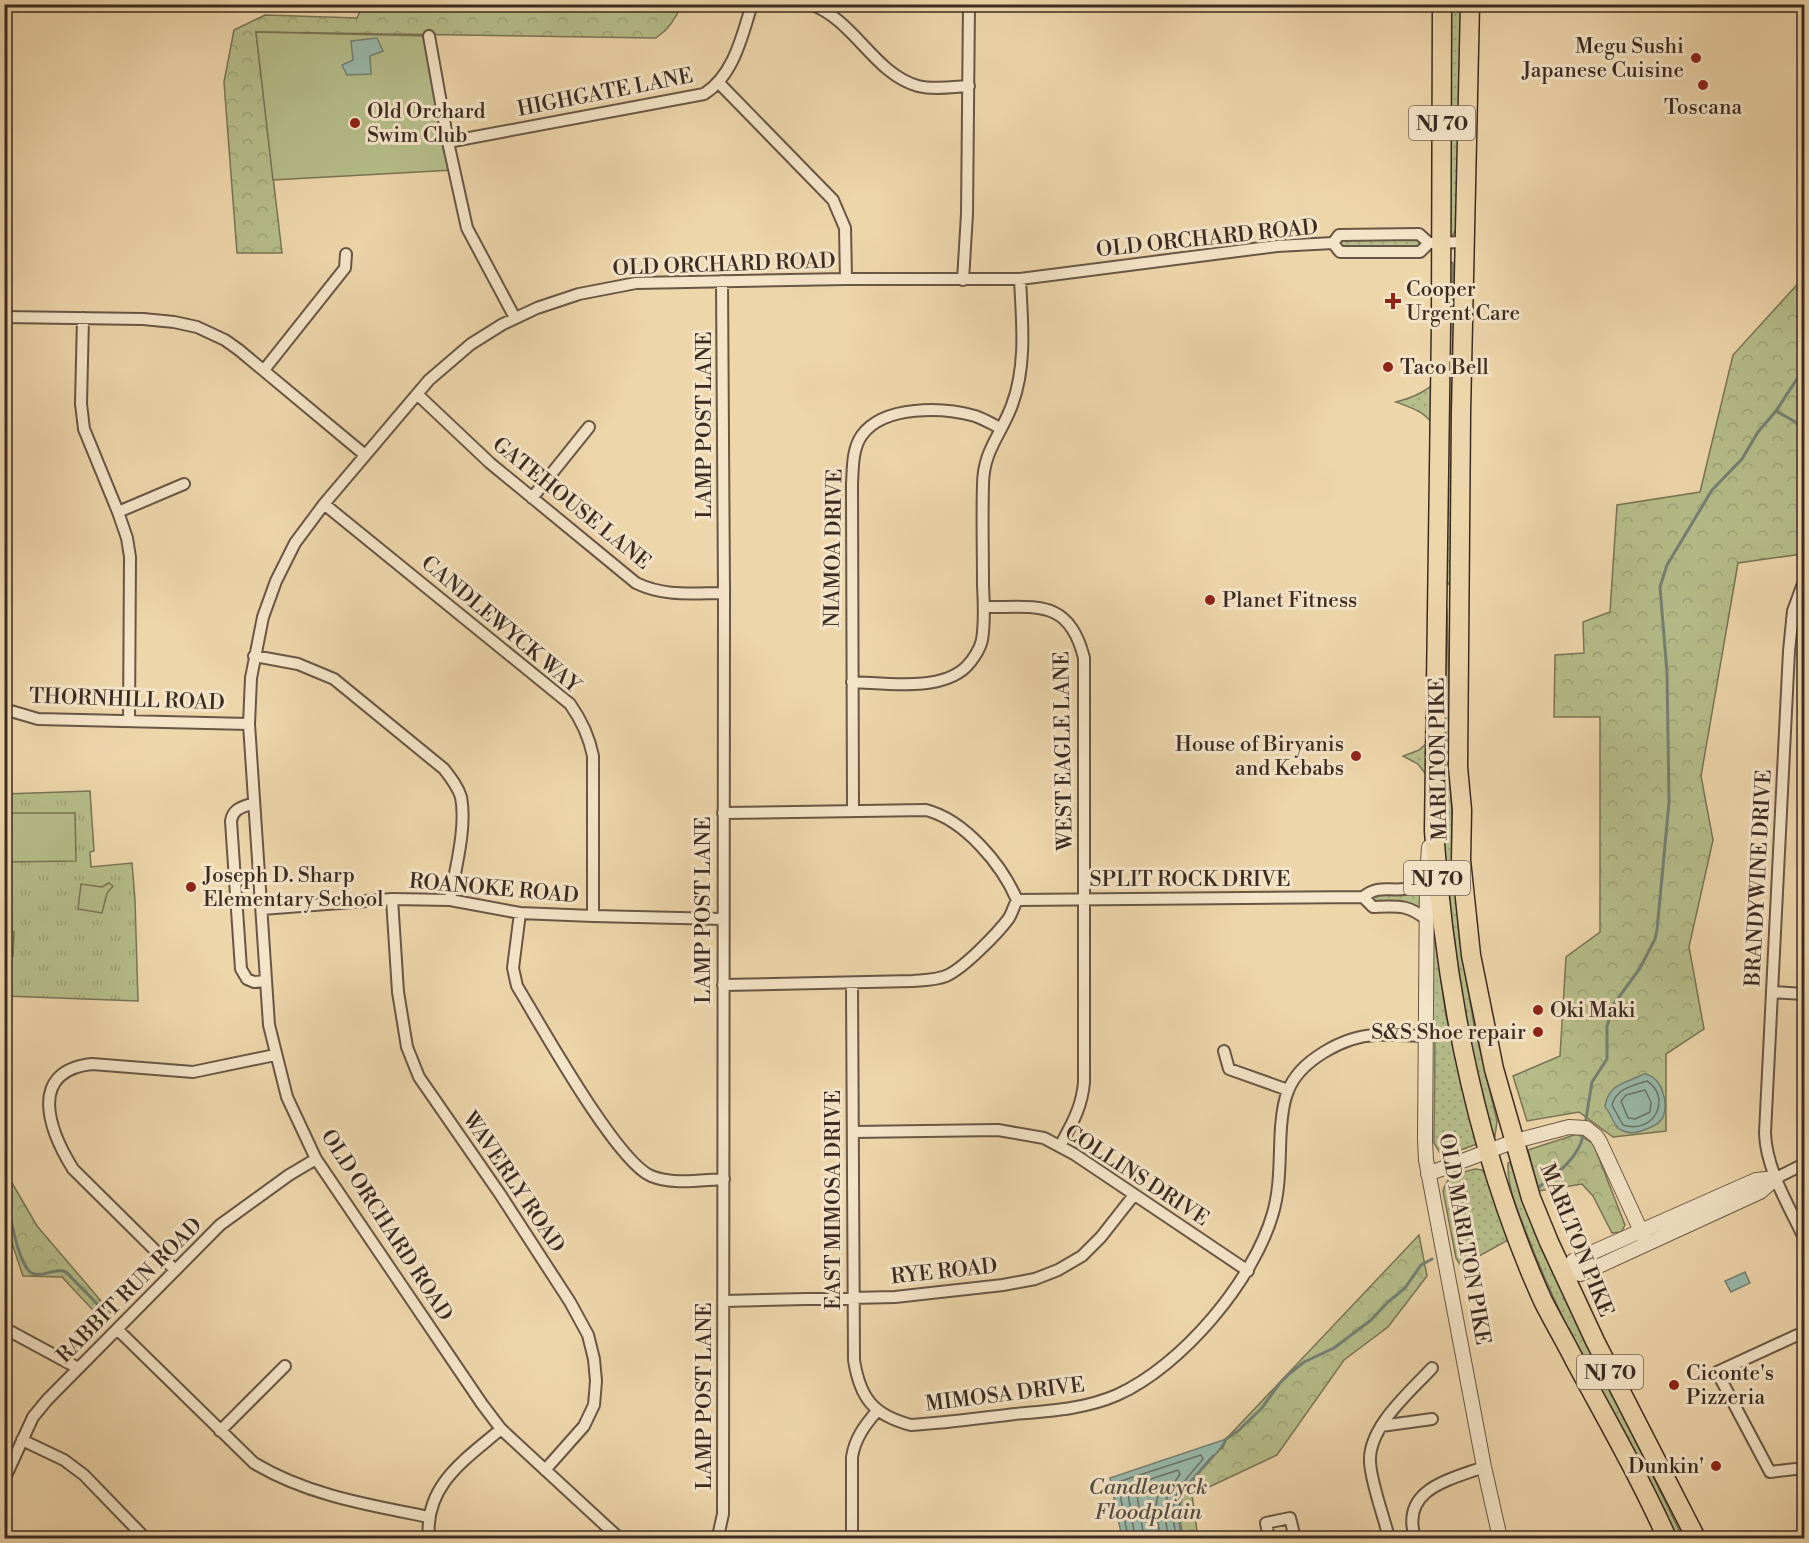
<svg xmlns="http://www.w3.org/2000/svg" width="1809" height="1543" font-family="'Libre Bodoni',serif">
<defs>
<pattern id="grass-dots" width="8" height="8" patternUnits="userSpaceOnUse" patternTransform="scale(1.5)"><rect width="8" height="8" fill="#b6be8b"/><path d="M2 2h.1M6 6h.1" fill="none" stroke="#9da378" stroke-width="1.8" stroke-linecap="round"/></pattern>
<pattern id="forest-crowns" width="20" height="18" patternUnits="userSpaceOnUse" patternTransform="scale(1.5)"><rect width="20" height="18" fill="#b6be8b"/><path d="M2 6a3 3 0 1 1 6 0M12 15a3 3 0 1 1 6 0" fill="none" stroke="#9da378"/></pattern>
<pattern id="park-tufts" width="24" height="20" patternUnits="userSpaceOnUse" patternTransform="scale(1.5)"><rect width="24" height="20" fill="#b6be8b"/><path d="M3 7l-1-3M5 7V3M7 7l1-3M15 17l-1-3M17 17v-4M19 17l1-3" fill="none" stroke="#9da378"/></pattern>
</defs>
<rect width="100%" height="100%" fill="#eed6ab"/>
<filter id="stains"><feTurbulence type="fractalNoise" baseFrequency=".00333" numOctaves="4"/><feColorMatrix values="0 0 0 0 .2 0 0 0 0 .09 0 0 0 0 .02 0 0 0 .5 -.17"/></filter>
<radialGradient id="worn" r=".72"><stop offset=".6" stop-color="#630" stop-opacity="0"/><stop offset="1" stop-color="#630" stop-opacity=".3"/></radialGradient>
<path fill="url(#grass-dots)" stroke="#797456" stroke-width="1.5" d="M 1451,5 L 1461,5 L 1458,227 L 1452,236 L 1450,236 L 1447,233 Z
M 1419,234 L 1429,243 L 1420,252 L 1340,252 L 1339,235 Z
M 1449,261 L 1453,263 L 1453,314 L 1456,412 L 1452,589 L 1443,575 Z
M 1440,378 L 1439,433 C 1427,413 1418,410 1396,402 C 1415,397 1427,391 1440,378 Z
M 1444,596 L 1447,610 L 1453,861 L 1459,936 L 1474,1025 L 1497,1121 L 1495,1136 L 1492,1132 L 1468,1038 L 1454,957 L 1445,875 L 1440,786 Z
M 1429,741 L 1428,777 L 1418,764 L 1403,756 L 1419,750 Z
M 1427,878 L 1427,920 L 1416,911 L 1373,907 L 1363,897 L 1405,889 Z
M 1433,923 L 1446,1015 L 1461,1083 L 1477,1144 L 1450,1154 L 1440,1153 L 1434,1143 L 1435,1035 L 1430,1028 Z
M 1510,1162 L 1536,1236 L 1683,1538 L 1675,1538 C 1628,1437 1568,1342 1528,1237 C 1519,1213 1507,1189 1508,1163 Z
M 1475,1169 L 1482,1170 L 1489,1179 L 1510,1239 L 1461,1266 L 1456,1258 L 1443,1191 C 1448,1173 1458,1174 1475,1169 Z"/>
<path fill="url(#forest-crowns)" stroke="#797456" stroke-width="1.5" d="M 363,5 L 681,5 C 676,19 669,29 656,38 L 256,32 L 282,253 L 237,253 L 224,82 L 234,30 L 265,15 L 357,18 Z
M 1804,277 L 1804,551 L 1802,554 L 1738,563 L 1701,776 L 1713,840 L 1689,947 L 1704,1029 L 1666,1054 L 1666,1131 L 1613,1137 L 1579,1112 L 1527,1121 L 1513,1076 L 1560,1056 L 1566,957 L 1600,932 L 1600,717 L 1554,717 L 1555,655 L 1584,653 L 1583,622 L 1610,612 L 1617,505 L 1700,492 L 1733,355 Z
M 1577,1134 L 1593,1143 L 1625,1225 L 1621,1232 L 1612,1233 L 1593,1196 L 1582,1184 L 1539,1191 L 1528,1150 Z
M 4,1169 L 37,1226 L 113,1315 L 105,1323 L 62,1277 L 23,1276 L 5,1222 Z
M 1419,1235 L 1427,1276 L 1388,1327 L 1344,1360 L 1277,1455 L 1192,1495 L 1198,1538 L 1183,1538 C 1173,1497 1184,1487 1212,1458 C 1218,1451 1223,1448 1226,1439 Z"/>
<path fill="url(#park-tufts)" stroke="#797456" stroke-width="1.5" d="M 90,791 L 94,851 L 90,852 L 91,867 L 132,863 L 135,900 L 138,1001 L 5,996 L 5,794 Z"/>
<path fill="#b6be8b" stroke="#797456" stroke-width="1.5" d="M 256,32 L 429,36 L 454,170 L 273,180 Z
M 5,813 L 75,813 L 76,861 L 5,862 Z
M 109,883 L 113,886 L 107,893 L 102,913 L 78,909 L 81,884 L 102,887 Z
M 5,932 L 14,932 L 13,956 L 5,956 Z"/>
<path fill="#99b9ab" stroke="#748074" stroke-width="1.5" d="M 377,38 L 383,51 L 370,56 L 371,74 L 347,75 L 342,65 L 353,60 L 351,41 Z
M 1644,1074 C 1661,1076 1669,1102 1663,1117 C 1660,1124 1651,1127 1644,1130 C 1637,1133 1628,1134 1621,1130 C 1613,1126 1612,1114 1605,1107 C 1608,1083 1627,1083 1644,1074 Z
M 1745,1272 L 1750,1283 L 1731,1292 L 1725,1281 Z
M 1226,1439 C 1222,1447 1218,1451 1212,1458 C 1185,1487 1172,1498 1183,1538 L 1122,1538 L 1110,1478 Z"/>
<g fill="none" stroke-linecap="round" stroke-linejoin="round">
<path stroke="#6a7266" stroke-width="1.5" d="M 1647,1081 C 1672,1097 1655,1135 1623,1125 L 1612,1105 C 1617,1088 1632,1086 1647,1081 Z
M 1645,1090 L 1651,1102 L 1650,1112 L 1635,1119 L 1628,1118 L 1621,1101 L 1626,1095 Z
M 1128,1538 L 1118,1482 L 1201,1455 L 1203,1459 C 1178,1489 1166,1498 1177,1538
M 1135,1538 L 1127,1487 L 1178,1470 L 1180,1474 C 1163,1498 1162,1510 1169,1538
M 1144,1538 L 1137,1495 L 1156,1487 L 1159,1489 L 1156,1505 L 1160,1538"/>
<path stroke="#748074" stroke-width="3" d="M 1776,411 L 1804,427
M 1586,1119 L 1592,1082 L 1607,1059 L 1607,1026 L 1614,1004 L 1640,968 L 1655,939 L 1657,930 L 1669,802 L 1667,673 L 1660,587 L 1667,565 L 1712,490 L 1742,459 L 1758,432 L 1776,411 L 1804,368
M 4,1187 C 9,1204 17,1270 34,1274 C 45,1277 55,1267 66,1272 L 109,1316
M 1539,1187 C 1556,1174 1578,1159 1583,1136
M 1222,1448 L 1226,1439 L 1238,1431 L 1261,1409 L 1280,1383 L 1289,1374 L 1304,1362 L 1334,1348 L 1371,1320 L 1388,1302 L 1405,1288 L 1421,1265 L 1432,1259
M 1183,1538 C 1171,1496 1187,1487 1213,1456"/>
<g stroke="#685644" stroke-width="14">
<path id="minor" d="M 810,4 C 855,20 874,74 918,86 C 934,90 952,87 969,86
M 429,36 L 448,142 L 467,228 L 515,318
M 719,83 L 833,200 L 845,228 L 846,279
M 448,142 L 704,94 C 734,75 742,36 752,4
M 1333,243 L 1340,252 L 1420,252 L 1429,243 L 1464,242
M 1333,243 L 1339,235 L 1419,234 L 1429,243
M 963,280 L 967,214 L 969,4
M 4,317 L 143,319 L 174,322 L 197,327 L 225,340 L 239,350 L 365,455
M 83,318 L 81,404 L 84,429 L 118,512 L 127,538 L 130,557 L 129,721
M 264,370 L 345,268 L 346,254
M 417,394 L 490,463 L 636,583 C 665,597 692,593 724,593
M 532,498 L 589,427
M 324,504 L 570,704 C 582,721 589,736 593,756 L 593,916
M 118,512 L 184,484
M 1804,581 L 1793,611 L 1789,651 L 1765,1133 C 1766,1169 1789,1206 1804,1238
M 984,607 C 1035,608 1069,597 1084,658 L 1084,1082 C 1082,1107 1072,1124 1060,1146
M 1792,619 L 1804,622
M 254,656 L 298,664 L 334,679 L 444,769 C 451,778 458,787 461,797 C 467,827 455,870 450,900
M 852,682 C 886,683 940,692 966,667 C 973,660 980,649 982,640 C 985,622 984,603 983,585 C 983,552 982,518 983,485 C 983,451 1001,435 1012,405 C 1027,365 1022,321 1020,279
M 4,709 L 38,719 L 249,724
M 254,803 C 243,807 233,808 231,821 L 241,969 L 247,979 L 254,982 L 266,981
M 853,811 L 852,484 C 853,468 852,449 862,435 C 884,405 943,407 975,416 C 984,419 992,424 1000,428
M 723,813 L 926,810 C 965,820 1002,865 1017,900
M 1363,897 L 1373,907 C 1397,906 1408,904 1427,920
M 392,899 L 398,992 L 407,1047 L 419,1077 L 500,1194 L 570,1302 L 588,1335 L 594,1359 L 596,1381 L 594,1405 L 584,1426 L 545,1470
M 1017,900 L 1363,897 C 1379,885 1387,891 1405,889 C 1414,888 1420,883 1427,878
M 262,909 L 392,899 L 450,900 L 520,913 L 593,916 L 723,919
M 520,913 L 513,968 L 517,986 C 540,1024 616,1161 651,1176 C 673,1185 700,1180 724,1179
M 852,983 L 854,1360 C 860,1398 873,1415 911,1425 C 946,1423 981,1418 1015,1414 C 1050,1411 1085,1409 1117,1395 C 1182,1366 1254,1280 1273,1213 C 1281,1185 1279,1156 1281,1127 C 1282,1116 1283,1102 1288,1091 C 1299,1061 1344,1036 1376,1035 C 1392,1034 1409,1036 1426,1036
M 723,985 L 913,981 C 924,980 936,980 946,976 C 963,969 998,933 1009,918 C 1012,913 1014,906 1017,900
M 1772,992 L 1804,994
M 1224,1051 L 1229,1069 L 1288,1090
M 853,1132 L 998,1130 L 1044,1138 L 1074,1154 L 1248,1271
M 1776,1178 L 1804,1164
M 175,1270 L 73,1169 C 50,1132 26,1071 92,1064 L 193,1072 L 275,1055
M 724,1301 L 895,1297 L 1003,1285 L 1035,1279 L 1058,1270 L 1082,1256 L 1101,1237 L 1134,1195
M 4,1328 L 78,1368
M 117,1329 L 254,1463 C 307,1495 369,1505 429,1517
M 1804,1332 L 1717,1372 L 1770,1472 L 1804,1468
M 1381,1426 L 1432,1419
M 220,1431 L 285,1366
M 22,1440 L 64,1460 L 84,1475 L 145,1538
M 4,1480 L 33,1417 L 47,1400 L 220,1225 L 289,1175 L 316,1159
M 429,1538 C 424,1485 466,1459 501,1429
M 619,1538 L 501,1429 L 482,1404 L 316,1159 L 287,1097 L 269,1025 L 249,724 L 251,678 L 263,617 L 276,581 L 295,543 L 324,504 L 429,380 L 471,344 L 503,324 L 537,308 L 579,294 L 636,283 L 846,279 L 1020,279 L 1277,246 L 1333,243
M 715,1538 L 719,1532 L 723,1514 L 724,593 L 722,281
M 852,1538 L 852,1457 C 855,1438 865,1425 877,1411
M 1269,1538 L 1266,1523 L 1290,1518 L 1295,1538
M 1389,1538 C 1384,1517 1371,1483 1370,1462 C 1368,1427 1410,1392 1432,1368
M 1415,1538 C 1400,1489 1449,1480 1484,1467"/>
</g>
<g stroke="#685644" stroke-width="16">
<path id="tertiary" d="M 1429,847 L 1427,878 L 1425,1140 L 1426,1160 L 1484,1467 L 1500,1538
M 1428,1174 L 1515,1141 L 1569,1127 L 1586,1128 L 1596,1136 L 1600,1142 L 1647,1244
M 1567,1271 L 1580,1274 L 1590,1270 L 1760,1192 L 1776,1178
M 1563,1273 L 1567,1271 L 1573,1261 L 1756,1180 L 1776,1178"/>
</g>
<g stroke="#3c2b21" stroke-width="21">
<path id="trunk" d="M 1442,4 L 1441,325 L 1434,831 C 1445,992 1476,1153 1543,1301 C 1553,1321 1565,1341 1575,1361 C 1607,1420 1640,1478 1667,1538
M 1470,4 L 1461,413 L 1458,767 L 1462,810 L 1461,860 L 1471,955 L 1494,1069 L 1531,1198 L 1549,1242 L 1595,1341 L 1696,1538"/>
</g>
<use href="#minor" stroke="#f4e4c8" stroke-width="10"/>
<use href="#tertiary" stroke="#f4e4c8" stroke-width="14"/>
<use href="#trunk" stroke="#eed6ab" stroke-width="18"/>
</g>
<g fill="#8f2418" stroke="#f4e4c8" stroke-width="2">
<circle cx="1696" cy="58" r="6"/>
<circle cx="1703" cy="85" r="6"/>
<circle cx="355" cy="123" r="6"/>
<path d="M1390 292h6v6h6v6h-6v6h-6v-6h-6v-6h6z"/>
<circle cx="1388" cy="367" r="6"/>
<circle cx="1210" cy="600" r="6"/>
<circle cx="1356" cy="756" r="6"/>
<circle cx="191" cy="887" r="6"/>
<circle cx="1538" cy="1010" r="6"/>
<circle cx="1538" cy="1032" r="6"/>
<circle cx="1674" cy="1385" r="6"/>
<circle cx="1716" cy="1466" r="6"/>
</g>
<g text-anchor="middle" stroke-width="6" stroke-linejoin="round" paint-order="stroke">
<g fill="#f4e4c8" stroke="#736253" stroke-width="1.5">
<rect x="1409" y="106" width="66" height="34" rx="4.5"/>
<rect x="1404" y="861" width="66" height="34" rx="4.5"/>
<rect x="1577" y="1355" width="66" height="34" rx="4.5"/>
</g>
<g font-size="20" font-weight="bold" fill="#3c2b21">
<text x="1442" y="130">NJ 70</text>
<text x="1437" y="885">NJ 70</text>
<text x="1610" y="1379">NJ 70</text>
</g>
<g font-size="21" fill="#3c2b21" stroke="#f4e4c8" text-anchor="start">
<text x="1684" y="53" text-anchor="end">Megu Sushi<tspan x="1684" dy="24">Japanese Cuisine</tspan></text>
<text x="1703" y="114" text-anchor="middle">Toscana</text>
<text x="367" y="118">Old Orchard<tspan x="367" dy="24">Swim Club</tspan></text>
<text x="1406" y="296">Cooper<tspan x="1406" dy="24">Urgent Care</tspan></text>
<text x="1400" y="374">Taco Bell</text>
<text x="1222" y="607">Planet Fitness</text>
<text x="1344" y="751" text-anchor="end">House of Biryanis<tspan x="1344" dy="24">and Kebabs</tspan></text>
<text x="203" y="882">Joseph D. Sharp<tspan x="203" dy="24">Elementary School</tspan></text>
<text x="1550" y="1017">Oki Maki</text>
<text x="1526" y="1039" text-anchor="end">S&amp;S Shoe repair</text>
<text x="1686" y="1380">Ciconte's<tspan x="1686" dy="24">Pizzeria</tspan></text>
<text x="1704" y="1473" text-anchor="end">Dunkin'</text>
</g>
<g font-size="21" fill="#3c2b21" stroke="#f4e4c8">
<text transform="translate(605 92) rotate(-11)" y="7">HIGHGATE LANE</text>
<text transform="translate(1207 238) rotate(-6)" y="7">OLD ORCHARD ROAD</text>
<text transform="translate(724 264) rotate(-2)" y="7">OLD ORCHARD ROAD</text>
<text transform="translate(704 425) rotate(-90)" y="7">LAMP POST LANE</text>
<text transform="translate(572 503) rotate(39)" y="7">GATEHOUSE LANE</text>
<text transform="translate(833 548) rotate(-89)" y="7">NIAMOA DRIVE</text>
<text transform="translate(501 624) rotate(40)" y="7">CANDLEWYCK WAY</text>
<text transform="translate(127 699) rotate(2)" y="7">THORNHILL ROAD</text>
<text transform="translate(1063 751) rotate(-91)" y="7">WEST EAGLE LANE</text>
<text transform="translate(1438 759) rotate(-91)" y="7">MARLTON PIKE</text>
<text transform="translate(1758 878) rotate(-87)" y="7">BRANDYWINE DRIVE</text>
<text x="1190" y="886">SPLIT ROCK DRIVE</text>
<text transform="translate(494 888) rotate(5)" y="7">ROANOKE ROAD</text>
<text transform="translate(703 910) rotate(-90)" y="7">LAMP POST LANE</text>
<text transform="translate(1137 1175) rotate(33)" y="7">COLLINS DRIVE</text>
<text transform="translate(514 1182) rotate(56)" y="7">WAVERLY ROAD</text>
<text transform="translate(833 1200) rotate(-90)" y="7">EAST MIMOSA DRIVE</text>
<text transform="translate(387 1225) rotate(57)" y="7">OLD ORCHARD ROAD</text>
<text transform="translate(1465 1239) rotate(80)" y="7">OLD MARLTON PIKE</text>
<text transform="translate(1577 1240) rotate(68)" y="7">MARLTON PIKE</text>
<text transform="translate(944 1271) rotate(-6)" y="7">RYE ROAD</text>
<text transform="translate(129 1290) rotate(-45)" y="7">RABBIT RUN ROAD</text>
<text transform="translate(1005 1394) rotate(-7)" y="7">MIMOSA DRIVE</text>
<text transform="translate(704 1396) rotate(-90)" y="7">LAMP POST LANE</text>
</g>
<g font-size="22" font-style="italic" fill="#534e44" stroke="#f4e4c8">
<text x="1148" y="1494">Candlewyck<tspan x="1148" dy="25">Floodplain</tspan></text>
</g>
</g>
<rect width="1809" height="1543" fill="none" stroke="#eed6ab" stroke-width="24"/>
<rect x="6" y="6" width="1797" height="1531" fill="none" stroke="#3c2b21" stroke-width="3"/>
<rect x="12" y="12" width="1785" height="1519" fill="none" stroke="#3c2b21" stroke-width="1.5"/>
<rect width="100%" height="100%" filter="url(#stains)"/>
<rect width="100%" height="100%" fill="url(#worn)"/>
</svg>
